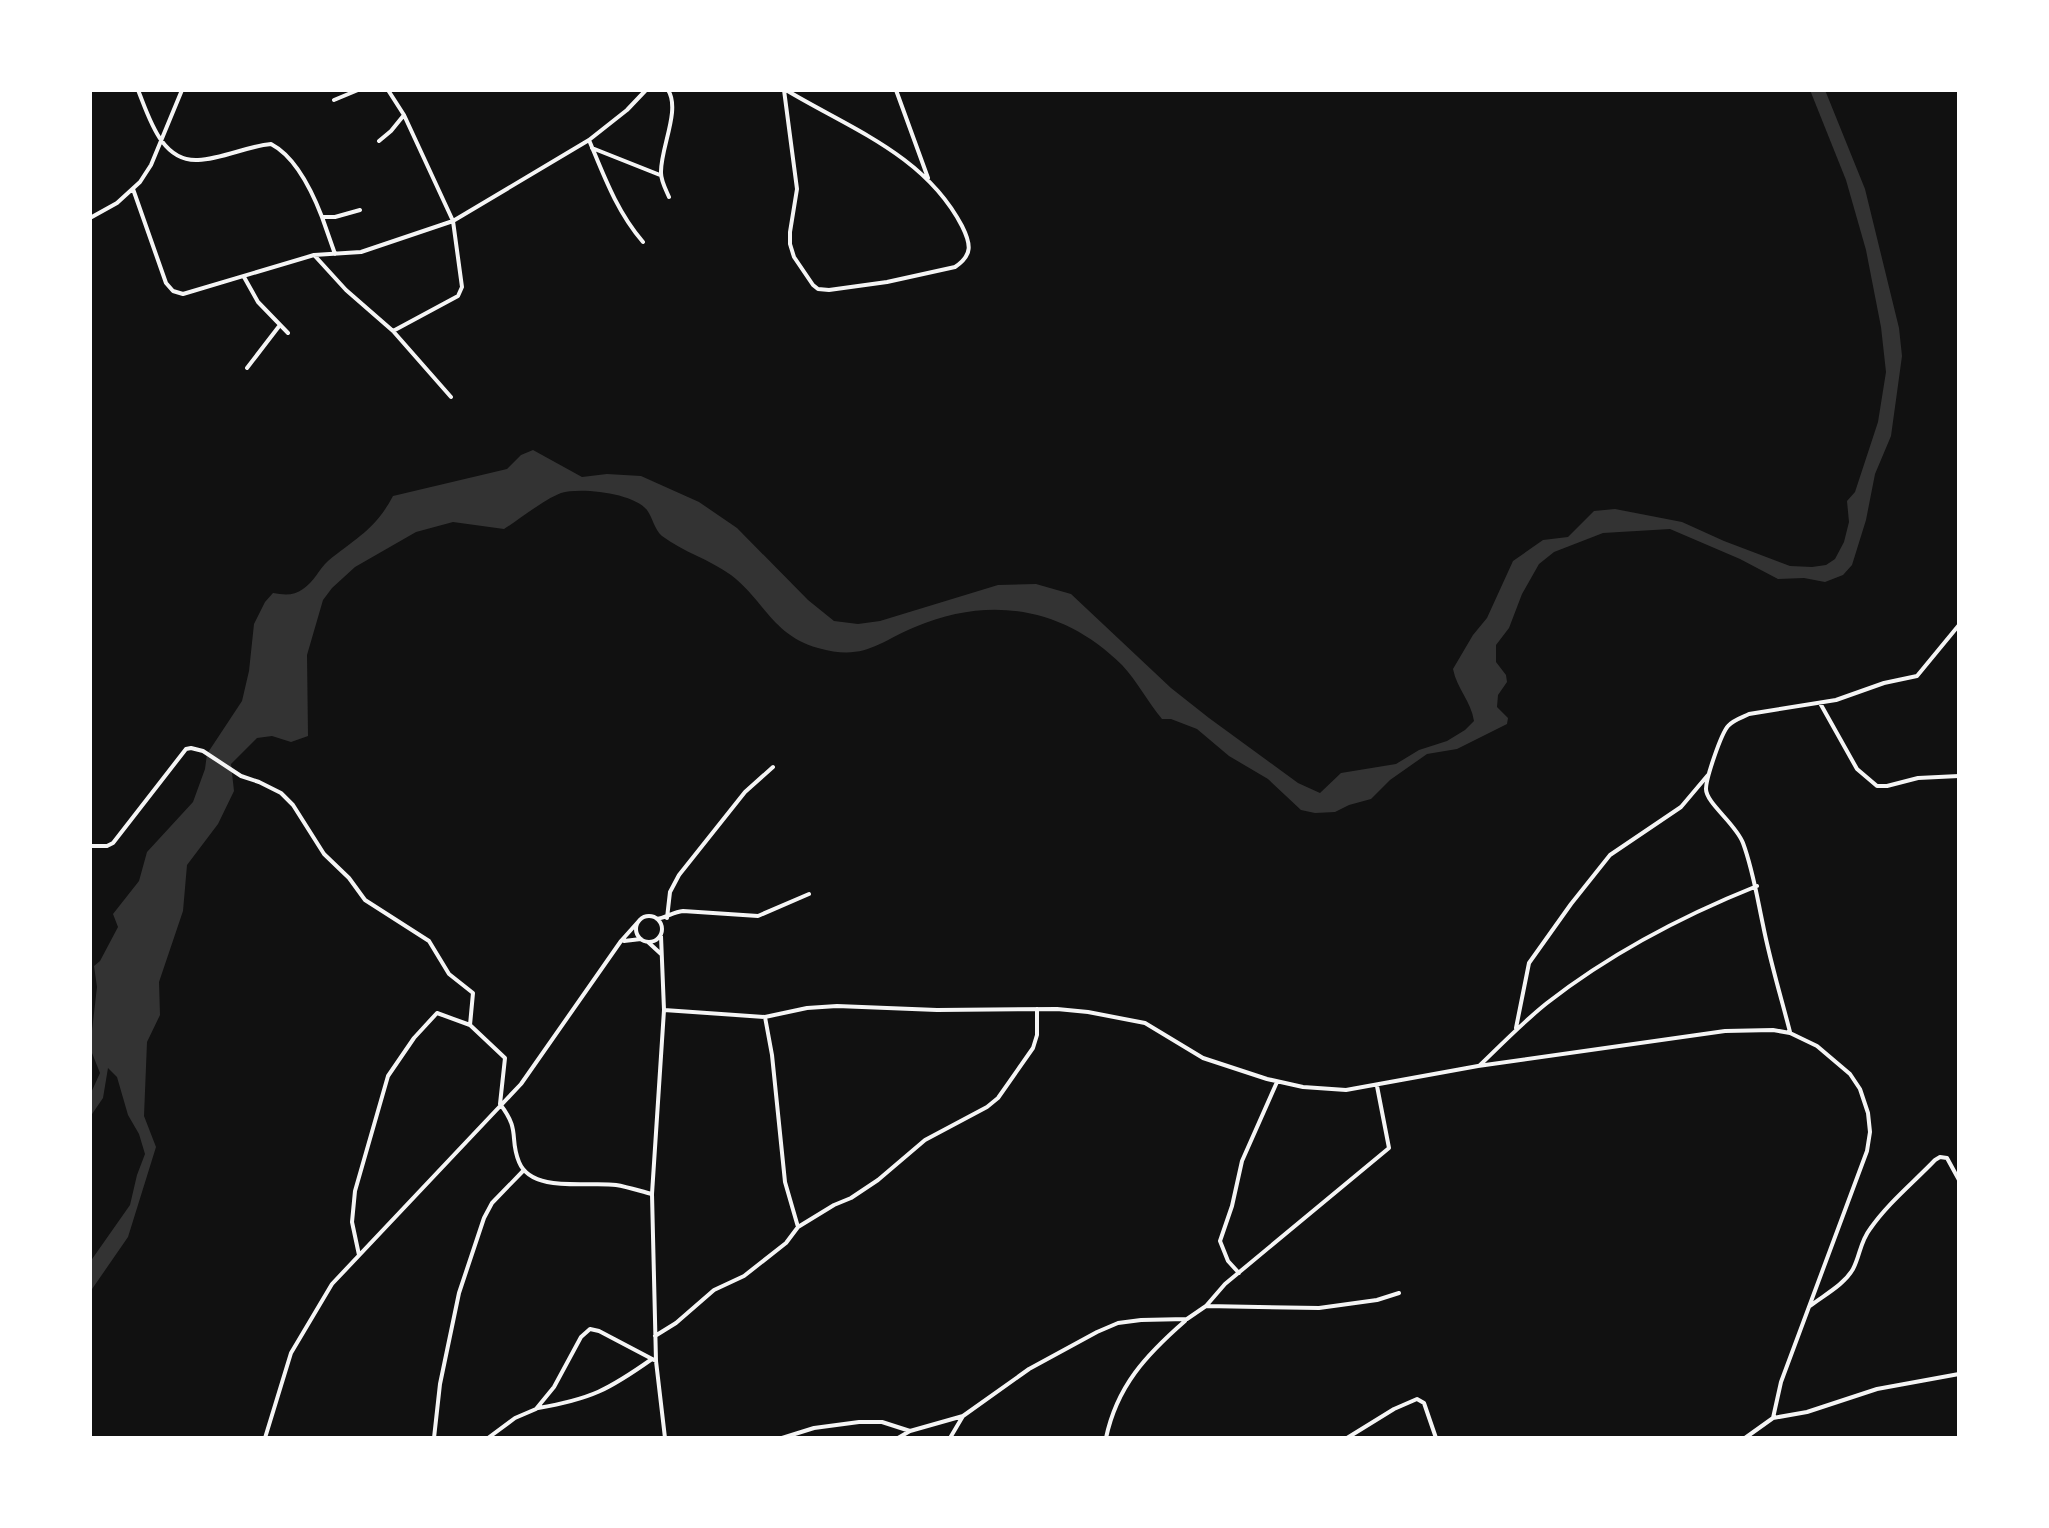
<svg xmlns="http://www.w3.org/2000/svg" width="2049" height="1528" font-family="Georgia,serif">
<rect width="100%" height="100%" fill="#111"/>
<path fill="#333" d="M 1810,90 L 1825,90 L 1865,189 L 1899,328 L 1902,356 L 1891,436 L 1875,474 L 1866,520 L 1852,565 L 1843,575 L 1825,582 L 1804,578 L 1778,579 L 1740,559 L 1670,529 L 1603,533 L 1554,552 L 1539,564 L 1522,594 L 1509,628 L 1496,645 L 1496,662 L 1506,675 L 1507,682 L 1498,695 L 1497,707 L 1508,718 L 1507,724 L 1457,749 L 1427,754 L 1390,780 L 1371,799 L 1349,805 L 1335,812 L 1315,813 L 1301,810 L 1268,779 L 1229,756 L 1197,729 L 1171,719 L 1162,719 C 1148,702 1137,681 1122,665 C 1064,607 990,595 915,627 C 877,643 864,661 818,648 C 772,635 764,600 731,575 C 709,559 683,552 662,536 C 654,529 653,518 647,510 C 634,493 580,487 561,493 C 543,500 520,519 504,529 L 453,522 L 416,532 L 355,567 L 332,588 L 323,600 L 307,655 L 308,736 L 291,742 L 272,736 L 257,738 L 231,764 L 234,791 L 218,824 L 187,865 L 183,911 L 159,982 L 160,1015 L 147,1042 L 144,1116 L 156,1147 L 128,1237 L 90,1292 L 90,1262 L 130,1205 L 137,1175 L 145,1154 L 139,1134 L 128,1115 L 117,1077 L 108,1068 L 103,1098 L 90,1117 L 90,1095 L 100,1073 L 90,1048 L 97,987 L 94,966 L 100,961 L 118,927 L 113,914 L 139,881 L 147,852 L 193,802 L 205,769 L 207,754 L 242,701 L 249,671 L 254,624 L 265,602 L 273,593 C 284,595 294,596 303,589 C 314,582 319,569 328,561 C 356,538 375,530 393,496 L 507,469 L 521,455 L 533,450 L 582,477 L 607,474 L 641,476 L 699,502 L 737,528 L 808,600 L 834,621 L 858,624 L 880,621 L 998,585 L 1036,584 L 1071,594 L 1171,688 L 1209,718 L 1298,783 L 1320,793 L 1341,773 L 1396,764 L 1419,750 L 1447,741 L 1465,730 L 1474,721 C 1471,701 1457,689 1453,669 L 1473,635 L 1487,618 L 1513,561 L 1543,540 L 1568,537 L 1594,511 L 1615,509 L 1682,522 L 1724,541 L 1790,566 L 1812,567 L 1826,565 L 1835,559 L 1844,542 L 1849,522 L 1847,501 L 1855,492 L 1878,422 L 1886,372 L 1881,327 L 1866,250 L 1846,180 Z"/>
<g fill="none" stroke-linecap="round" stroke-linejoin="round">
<path stroke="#f5f5f5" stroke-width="4" d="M 138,90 C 149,117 161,162 198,160 C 223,159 247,146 271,144 C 296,157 312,191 322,217 L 335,217 L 360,210
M 388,90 L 404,115 L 453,221 L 462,287 L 458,296 L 393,331
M 668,90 C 681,110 660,149 661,173 C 661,181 666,190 669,197
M 784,90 L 797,189 L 790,232 L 790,244 L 794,257 L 813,285 L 818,289 L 829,290 L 887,282 L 955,267 C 973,255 971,244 962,226 C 925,155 851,129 786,90
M 896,90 L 928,178
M 334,100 L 358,90
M 589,140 C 604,176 617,212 643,242
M 379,141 L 391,131 L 404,115
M 592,148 L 660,175
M 133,189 L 166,283 L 173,291 L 183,294 L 314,255
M 322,217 L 335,254
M 90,218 L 117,203 L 140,182 L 151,165 L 182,90
M 244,277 L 258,302 L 288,333
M 247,368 L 280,325
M 451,397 L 393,331 L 346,290 L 314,255 L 361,252 L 453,221 L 589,140 L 627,110 L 646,90
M 1820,703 L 1857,769 L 1877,786 L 1887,786 L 1918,778 L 1959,776
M 90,846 L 107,846 L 113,843 L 186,749 L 191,748 L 203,751 L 241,776 L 259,782 L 281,793 L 293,805 L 324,854 L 349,878 L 365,900 L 429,941 L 449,974 L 473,993 L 470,1025 L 505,1058 L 500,1104 C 521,1131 509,1138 519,1162 C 532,1194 589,1181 616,1185 C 628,1187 640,1191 652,1194
M636 929a13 13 0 1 1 26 0a13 13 0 1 1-26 0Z
M 667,918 L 670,892 L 679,875 L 745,792 L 773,767
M 657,919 C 668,917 673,912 683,911 L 758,916 L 809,894
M 661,936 L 664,1010 L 652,1194 L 656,1361 L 665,1438
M 624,941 L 641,939
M 648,942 L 661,954
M 664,1010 L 765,1017 L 807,1008 L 837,1006 L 937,1010 L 1057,1009 L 1088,1012 L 1145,1023 L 1203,1058 L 1267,1079 L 1303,1087 L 1346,1090 L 1478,1066 L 1725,1031 L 1773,1030 L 1790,1033 L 1817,1046 L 1850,1074 L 1860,1089 L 1868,1113 L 1870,1132 L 1867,1151 L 1781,1382 L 1773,1418 L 1807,1412 L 1877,1389 L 1959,1374
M 765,1017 L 772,1055 L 785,1182 L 798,1227
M 1516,1028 L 1529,963 L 1571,904 L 1610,855 L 1681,807 L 1708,775
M 1790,1032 C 1781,997 1770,961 1763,925 C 1757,897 1753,870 1743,843 C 1736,824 1706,803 1706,789 C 1706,778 1721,734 1728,726 C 1733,720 1743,717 1749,714 L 1836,700 L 1884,683 L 1917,676 L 1959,625
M 1479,1066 C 1501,1045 1523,1022 1547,1003 C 1611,953 1682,916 1757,886
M 359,1255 L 352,1222 L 355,1191 L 388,1076 L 414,1038 L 437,1013 L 470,1025
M 1239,1273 L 1228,1261 L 1220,1241 L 1232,1206 L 1242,1161 L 1277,1082
M 1206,1306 L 1225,1284 L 1389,1148 L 1377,1086
M 1810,1306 C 1824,1295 1844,1285 1853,1269 C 1860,1256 1860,1242 1870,1229 C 1888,1203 1913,1183 1935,1160 L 1940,1157 L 1947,1158 L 1959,1180
M 655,1336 L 676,1323 L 714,1290 L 744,1276 L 786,1243 L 798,1227 L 834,1205 L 851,1198 L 878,1180 L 925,1140 L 987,1107 L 998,1098 L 1033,1048 L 1037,1035 L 1037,1009
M 538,1408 C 591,1399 608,1390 652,1359
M 265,1438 L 291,1353 L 332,1284 L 521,1084 L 621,941 L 638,922
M 434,1438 L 440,1384 L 459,1293 L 484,1218 L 492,1203 L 524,1170
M 488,1438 L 515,1418 L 536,1409 L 554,1387 L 581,1337 L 590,1329 L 599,1331 L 656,1361
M 782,1438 L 814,1428 L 859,1422 L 882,1422 L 910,1431 L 963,1416 L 1029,1369 L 1097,1332 L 1118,1323 L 1141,1320 L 1187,1319 L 1206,1306 L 1319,1308 L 1377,1300 L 1399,1293
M 898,1438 L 910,1431
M 950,1438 L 963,1416
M 1106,1438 C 1117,1386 1146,1355 1185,1321
M 1347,1438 L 1394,1409 L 1417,1399 L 1424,1403 L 1436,1438
M 1745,1438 L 1773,1418"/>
</g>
<rect width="2049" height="1528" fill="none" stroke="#ffffff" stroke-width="184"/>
</svg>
